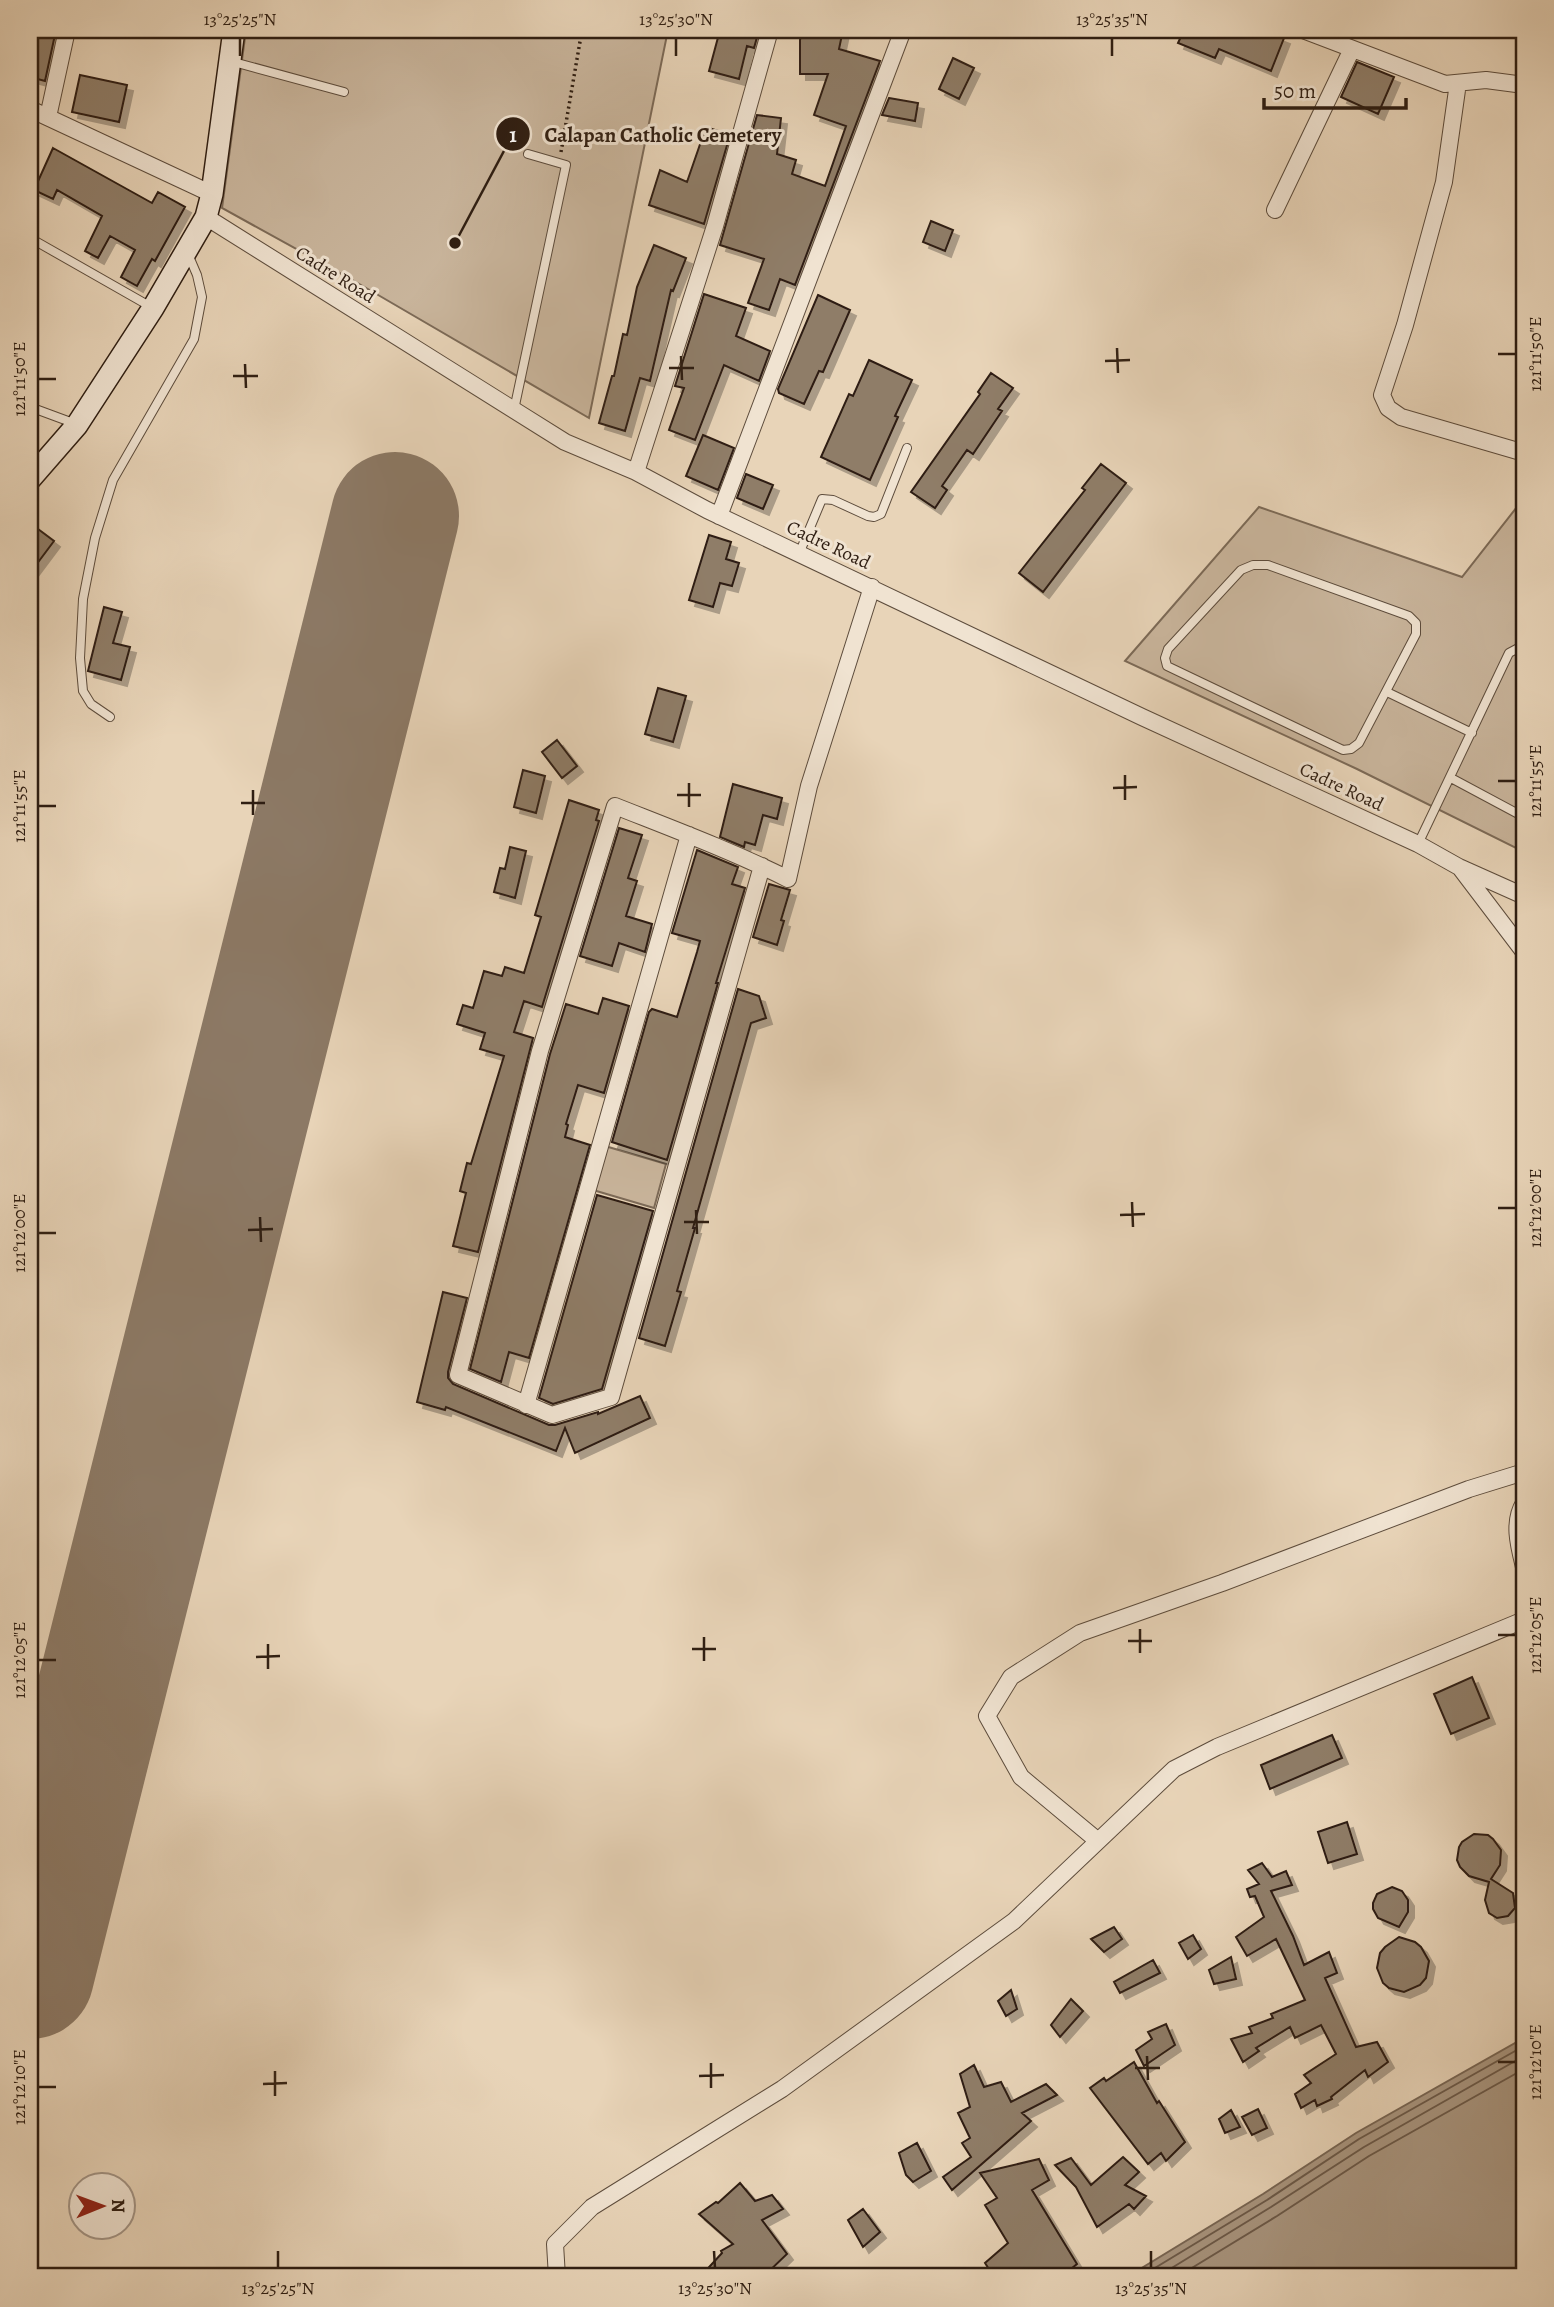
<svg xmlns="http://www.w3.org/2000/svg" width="1554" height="2307" font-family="Alegreya,serif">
<defs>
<filter id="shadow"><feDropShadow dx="6" dy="6" stdDeviation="0" flood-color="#0004"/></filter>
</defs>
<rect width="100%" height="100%" fill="#e8d4b8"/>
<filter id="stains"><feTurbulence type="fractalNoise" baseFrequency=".00286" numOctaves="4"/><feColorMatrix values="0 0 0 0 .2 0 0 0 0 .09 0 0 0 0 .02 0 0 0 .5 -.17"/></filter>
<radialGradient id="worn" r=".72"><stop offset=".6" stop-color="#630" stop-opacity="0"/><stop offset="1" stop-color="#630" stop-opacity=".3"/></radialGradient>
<path fill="#c9b59c" stroke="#7c6a57" stroke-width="2" d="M 246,30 L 668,30 L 589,418 L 349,278 L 222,208 Z
M 1524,498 L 1524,852 L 1357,769 L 1125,661 L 1259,507 L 1462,577 Z
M 605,1146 L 666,1164 L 654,1208 L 593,1190 Z"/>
<path fill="#a99680" stroke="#786654" stroke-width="2" d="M 1524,2038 L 1524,2277 L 1127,2277 L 1263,2194 L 1356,2133 Z"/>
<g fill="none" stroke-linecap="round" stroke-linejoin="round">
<path stroke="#6c5a49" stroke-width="2" d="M 1140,2277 L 1267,2200 L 1359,2139 L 1524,2046
M 1157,2277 L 1271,2207 L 1364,2147 L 1524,2056
M 1177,2277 L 1277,2216 L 1369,2156 L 1524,2069"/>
<path stroke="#8c7965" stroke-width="128" d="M 30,1975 L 395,516"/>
</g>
<path fill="#8f7d68" stroke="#2f1e12" stroke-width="2" filter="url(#shadow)" d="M 30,30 L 56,30 L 45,81 L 30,77 Z
M 720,30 L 759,30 L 754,48 L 747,46 L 739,79 L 709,71 Z
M 802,30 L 843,30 L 839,49 L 880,61 L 795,285 L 780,279 L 769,310 L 748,303 L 764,259 L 720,245 L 757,115 L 781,118 L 777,154 L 796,160 L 792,174 L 825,186 L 846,126 L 814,115 L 828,74 L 800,74 L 800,40 Z
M 1184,30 L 1264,30 L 1284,38 L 1271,71 L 1219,49 L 1215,58 L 1178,43 Z
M 953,58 L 974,68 L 959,99 L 939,89 Z
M 1357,62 L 1394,77 L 1378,114 L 1341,97 Z
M 80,75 L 127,85 L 119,122 L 72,112 Z
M 889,98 L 918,103 L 915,121 L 882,115 Z
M 706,127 L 730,135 L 704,224 L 649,205 L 660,170 L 687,182 Z
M 53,148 L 152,203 L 158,192 L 185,207 L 155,261 L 152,259 L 137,286 L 121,277 L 135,250 L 110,236 L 98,258 L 85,251 L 102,216 L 57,190 L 53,199 L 34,190 Z
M 931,221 L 953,230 L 945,251 L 923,242 Z
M 654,245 L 686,258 L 673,291 L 671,290 L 650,381 L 640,378 L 625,431 L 599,423 L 612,376 L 614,376 L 623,334 L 627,335 L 637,287 Z
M 704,294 L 746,308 L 736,336 L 770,351 L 759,381 L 724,365 L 695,440 L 669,430 L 684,388 L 675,386 Z
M 818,295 L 850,310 L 823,372 L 819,371 L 804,404 L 779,393 L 778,389 Z
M 869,360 L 912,380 L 895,416 L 898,417 L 870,480 L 821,457 L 849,394 L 853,396 Z
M 991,373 L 1013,388 L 998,409 L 1002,411 L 973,454 L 967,450 L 942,486 L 947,490 L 935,508 L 911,492 L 980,394 L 978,392 Z
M 703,435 L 734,448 L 718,490 L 686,476 Z
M 1101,464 L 1126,483 L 1043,592 L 1019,573 L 1085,490 L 1082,488 Z
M 746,474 L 773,485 L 763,509 L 737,498 Z
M 30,523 L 54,541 L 30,573 Z
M 709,535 L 731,542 L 726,559 L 739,563 L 732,586 L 720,583 L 713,607 L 689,600 Z
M 104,607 L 122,612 L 113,643 L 130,647 L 121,680 L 88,671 Z
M 658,688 L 686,696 L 673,742 L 645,734 Z
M 557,740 L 577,766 L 562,778 L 542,752 Z
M 523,770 L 545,776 L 536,813 L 514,807 Z
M 733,784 L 782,798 L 777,819 L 763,815 L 755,845 L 745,842 L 744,847 L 720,837 Z
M 569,800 L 599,810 L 596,820 L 599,821 L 542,1007 L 524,1001 L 514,1032 L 533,1038 L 478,1252 L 453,1246 L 466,1193 L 460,1191 L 467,1163 L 471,1164 L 504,1056 L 480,1049 L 485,1033 L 457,1024 L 463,1005 L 473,1008 L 484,971 L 502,976 L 505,967 L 524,973 L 541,917 L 535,915 Z
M 619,828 L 642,835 L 628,878 L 637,881 L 626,916 L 652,924 L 645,952 L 619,943 L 612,966 L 580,956 Z
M 510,847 L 526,851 L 515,898 L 494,892 L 500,868 L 505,869 Z
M 697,850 L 738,867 L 732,884 L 745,888 L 716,983 L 718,983 L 667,1160 L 612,1142 L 649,1012 L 652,1009 L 677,1017 L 697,952 L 700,941 L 672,933 Z
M 769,884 L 790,890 L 781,920 L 784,921 L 777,945 L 753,937 Z
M 738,989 L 759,996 L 766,1018 L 751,1023 L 693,1228 L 695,1228 L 677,1291 L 681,1292 L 665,1346 L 639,1338 Z
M 603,998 L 629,1006 L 604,1093 L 578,1085 L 566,1124 L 568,1125 L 565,1137 L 590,1145 L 529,1358 L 509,1352 L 501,1382 L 470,1369 L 550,1054 L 566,1004 L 598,1014 Z
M 597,1195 L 653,1211 L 602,1389 L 553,1404 L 539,1398 Z
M 443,1292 L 467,1298 L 448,1372 L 448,1378 L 453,1384 L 549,1425 L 555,1425 L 598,1412 L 598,1414 L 640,1396 L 650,1418 L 575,1453 L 565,1428 L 556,1451 L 446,1407 L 445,1410 L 417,1402 Z
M 1472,1677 L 1489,1718 L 1451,1734 L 1434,1694 Z
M 1332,1735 L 1342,1758 L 1270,1789 L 1261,1765 Z
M 1347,1822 L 1357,1854 L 1328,1863 L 1318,1832 Z
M 1474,1834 L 1488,1835 L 1493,1839 L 1501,1850 L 1500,1865 L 1491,1879 L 1513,1893 L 1515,1908 L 1508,1916 L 1497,1918 L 1489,1913 L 1485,1900 L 1489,1882 L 1469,1876 L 1460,1867 L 1457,1860 L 1459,1847 L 1462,1842 Z
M 1262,1863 L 1272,1877 L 1286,1871 L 1292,1885 L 1271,1891 L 1293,1936 L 1304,1965 L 1329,1952 L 1337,1973 L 1325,1978 L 1356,2047 L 1377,2042 L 1388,2062 L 1368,2077 L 1365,2070 L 1331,2097 L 1332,2099 L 1317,2106 L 1315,2100 L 1301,2108 L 1295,2094 L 1311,2083 L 1304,2075 L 1336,2054 L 1321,2025 L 1295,2038 L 1290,2027 L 1256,2048 L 1259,2051 L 1243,2062 L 1231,2039 L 1252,2033 L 1249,2027 L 1273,2018 L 1271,2014 L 1305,2000 L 1276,1939 L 1247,1956 L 1236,1937 L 1264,1917 L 1255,1896 L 1250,1897 L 1247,1889 L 1259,1884 L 1248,1870 Z
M 1392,1887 L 1402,1891 L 1408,1900 L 1408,1912 L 1399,1927 L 1378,1918 L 1373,1909 L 1373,1903 L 1377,1894 Z
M 1114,1927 L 1122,1939 L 1104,1952 L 1091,1939 Z
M 1193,1935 L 1201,1949 L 1188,1959 L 1179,1943 Z
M 1399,1937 L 1415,1942 L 1421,1947 L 1429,1961 L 1426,1978 L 1420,1985 L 1404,1992 L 1389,1988 L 1383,1983 L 1377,1968 L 1380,1953 L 1385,1947 Z
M 1231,1957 L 1236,1979 L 1214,1984 L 1209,1970 Z
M 1153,1960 L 1160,1973 L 1120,1993 L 1114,1982 Z
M 1011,1990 L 1017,2009 L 1006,2016 L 998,2001 Z
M 1071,1999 L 1083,2011 L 1060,2037 L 1051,2025 Z
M 1166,2024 L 1175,2045 L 1144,2066 L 1136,2050 L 1152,2039 L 1148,2032 Z
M 1134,2062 L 1157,2103 L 1159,2101 L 1185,2142 L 1166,2161 L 1161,2153 L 1148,2164 L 1090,2088 L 1104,2078 L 1106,2081 Z
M 974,2065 L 984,2087 L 1001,2082 L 1011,2102 L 1046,2084 L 1057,2095 L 1022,2113 L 1031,2121 L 952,2190 L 943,2177 L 971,2157 L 962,2143 L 970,2138 L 958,2113 L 970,2107 L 960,2074 Z
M 1258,2109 L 1267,2128 L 1252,2135 L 1242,2117 Z
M 1231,2110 L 1240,2127 L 1225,2133 L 1219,2119 Z
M 917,2143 L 931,2171 L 913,2182 L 906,2175 L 899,2153 Z
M 1123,2157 L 1139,2172 L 1125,2185 L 1146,2196 L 1134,2209 L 1129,2204 L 1097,2227 L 1076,2187 L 1055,2165 L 1071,2158 L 1091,2185 Z
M 1039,2159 L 1049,2180 L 1032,2190 L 1077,2264 L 1061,2277 L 1053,2277 L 1049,2269 L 1030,2277 L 994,2277 L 985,2263 L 1008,2243 L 985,2205 L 997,2198 L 980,2173 Z
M 740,2183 L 755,2201 L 772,2195 L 783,2209 L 762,2220 L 787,2254 L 763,2277 L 700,2277 L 722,2253 L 721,2251 L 733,2244 L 699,2214 L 716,2202 L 718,2203 Z
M 863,2209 L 880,2232 L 863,2247 L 848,2220 Z"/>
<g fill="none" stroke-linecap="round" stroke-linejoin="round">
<g stroke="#5d4c3c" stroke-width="10">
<path id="service" d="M 230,61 L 344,92
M 30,238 L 153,308
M 30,407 L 76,424
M 514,410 L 566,165 L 528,154
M 799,554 L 822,499 L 833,500 L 868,516 L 874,517 L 881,514 L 907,448
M 1253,565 L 1268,565 L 1409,616 L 1416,623 L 1416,634 L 1359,743 L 1351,749 L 1343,750 L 1167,666 L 1165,658 L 1168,649 L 1241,570 Z
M 1387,692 L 1472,733
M 110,717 L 91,704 L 83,691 L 80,658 L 83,599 L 95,538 L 113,480 L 194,339 L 202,297 L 197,275 L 188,254
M 1451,778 L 1524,817
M 1418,844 L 1509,653 L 1524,645"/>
</g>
<g stroke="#5d4c3c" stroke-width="18">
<path id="minor" d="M 1303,30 L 1445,84 L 1486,80 L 1524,85
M 1458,83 L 1444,182 L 1405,325 L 1382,395 L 1388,408 L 1401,417 L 1521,452
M 30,109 L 212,194
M 48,117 L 67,30
M 1275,210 L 1352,49
M 206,217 L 565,442 L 636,472 L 707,510 L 1142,717 L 1418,844 L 1459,867 L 1524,896
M 636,472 L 715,226 L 770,30
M 719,516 L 903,30
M 762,866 L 611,1397 L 552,1415 L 458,1375 L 540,1051 L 615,806 C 673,829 732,851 788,879 L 809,786 L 872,587
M 1461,869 L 1524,952
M 526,1405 L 689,835
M 1524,1503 C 1512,1522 1519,1547 1524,1567
M 1098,1841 L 1021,1777 L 987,1716 L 1011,1677 L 1080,1633 L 1222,1583 L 1469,1489 L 1524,1472
M 557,2277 L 555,2244 L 592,2207 L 782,2089 L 1014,1921 L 1174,1769 L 1217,1747 L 1524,1620"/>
</g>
<g stroke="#2f1e12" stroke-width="24">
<path id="secondary" d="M 30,479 L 77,425 L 153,308 L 206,217 L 212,194 L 234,30"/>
</g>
<path stroke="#2f1e12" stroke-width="3.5" stroke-dasharray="2 3.5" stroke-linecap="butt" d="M 561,152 L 582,30"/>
<use href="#service" stroke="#f0e3d1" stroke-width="8"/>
<use href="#minor" stroke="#f0e3d1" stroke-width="16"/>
<use href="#secondary" stroke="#f0e3d1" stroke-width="21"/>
</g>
<path fill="none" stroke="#2f1e12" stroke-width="2.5" d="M 240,38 L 240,56M 676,38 L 676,56M 1112,38 L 1112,56M 1117,348 L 1118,373M 1498,354 L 1516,354M 681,356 L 682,380M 1105,361 L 1130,360M 245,364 L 246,388M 669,368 L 694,368M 233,376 L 258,376M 38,379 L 56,379M 1125,775 L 1125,800M 1498,781 L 1516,781M 689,783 L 689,807M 1113,788 L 1137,787M 253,790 L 253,815M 677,795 L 701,795M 241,803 L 265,803M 38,806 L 56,806M 1132,1202 L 1133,1227M 1498,1208 L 1516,1208M 696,1210 L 697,1234M 1120,1215 L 1145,1214M 260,1217 L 261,1242M 684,1222 L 709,1222M 248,1230 L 273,1229M 38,1233 L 56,1233M 1140,1629 L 1140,1653M 1498,1635 L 1516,1635M 704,1637 L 704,1661M 1128,1641 L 1152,1641M 268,1644 L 268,1669M 692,1649 L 716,1649M 256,1657 L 280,1656M 38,1660 L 56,1660M 1147,2056 L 1148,2080M 1498,2062 L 1516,2062M 711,2063 L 711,2088M 1135,2068 L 1160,2068M 275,2071 L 275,2096M 699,2076 L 724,2075M 263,2084 L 287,2083M 38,2087 L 56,2087M 278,2251 L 278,2268M 714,2251 L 715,2268M 1151,2251 L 1151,2268"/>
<g text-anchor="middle" stroke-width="6" stroke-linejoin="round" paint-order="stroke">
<g font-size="19" fill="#2f1e12" stroke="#f0e3d1">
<text transform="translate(336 274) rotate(32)" y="7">Cadre Road</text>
<text transform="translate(829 544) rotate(25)" y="7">Cadre Road</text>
<text transform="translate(1342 786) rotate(25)" y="7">Cadre Road</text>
</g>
</g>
<path fill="none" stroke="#2f1e12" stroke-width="2.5" d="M455 243L513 134"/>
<g fill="#2f1e12" stroke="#f0e3d1" stroke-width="2.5">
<circle cx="455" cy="243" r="7"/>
<circle cx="513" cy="134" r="18"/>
</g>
<g font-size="21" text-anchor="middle" font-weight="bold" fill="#fff">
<text x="513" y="142">1</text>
</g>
<g font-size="21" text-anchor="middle" font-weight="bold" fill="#2f1e12" stroke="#f0e3d1" stroke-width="6" stroke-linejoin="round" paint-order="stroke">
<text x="663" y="142">Calapan Catholic Cemetery</text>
</g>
<rect width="1554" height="2307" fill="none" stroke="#e8d4b8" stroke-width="77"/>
<g transform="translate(102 2206) rotate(89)"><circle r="33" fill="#f0e3d1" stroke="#a39485" stroke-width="2"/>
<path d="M0-5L12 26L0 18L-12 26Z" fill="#8f2418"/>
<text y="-10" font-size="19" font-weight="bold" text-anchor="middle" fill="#2f1e12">N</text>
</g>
<path d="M1264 98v10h142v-10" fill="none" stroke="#2f1e12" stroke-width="3.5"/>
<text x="1274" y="98" font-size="21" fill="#2f1e12" stroke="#f0e3d1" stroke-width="5" paint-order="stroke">50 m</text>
<rect x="38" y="38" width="1478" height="2230" fill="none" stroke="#2f1e12" stroke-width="2.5"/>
<g font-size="18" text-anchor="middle" fill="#2f1e12">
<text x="240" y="25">13°25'25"N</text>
<text x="676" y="25">13°25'30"N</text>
<text x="1112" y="25">13°25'35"N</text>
<text transform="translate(1535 354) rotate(-90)" y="6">121°11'50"E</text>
<text transform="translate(19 379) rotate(-90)" y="6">121°11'50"E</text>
<text transform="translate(1535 781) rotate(-90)" y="6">121°11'55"E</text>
<text transform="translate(19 806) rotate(-90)" y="6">121°11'55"E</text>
<text transform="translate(1535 1208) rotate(-90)" y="6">121°12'00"E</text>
<text transform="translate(19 1233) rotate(-90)" y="6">121°12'00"E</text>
<text transform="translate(1535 1635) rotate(-90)" y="6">121°12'05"E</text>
<text transform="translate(19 1660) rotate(-90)" y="6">121°12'05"E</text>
<text transform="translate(1535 2062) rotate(-90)" y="6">121°12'10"E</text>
<text transform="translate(19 2087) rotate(-90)" y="6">121°12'10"E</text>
<text x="278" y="2294">13°25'25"N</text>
<text x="715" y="2294">13°25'30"N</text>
<text x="1151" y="2294">13°25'35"N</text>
</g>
<rect width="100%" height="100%" filter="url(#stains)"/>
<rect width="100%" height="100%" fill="url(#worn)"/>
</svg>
